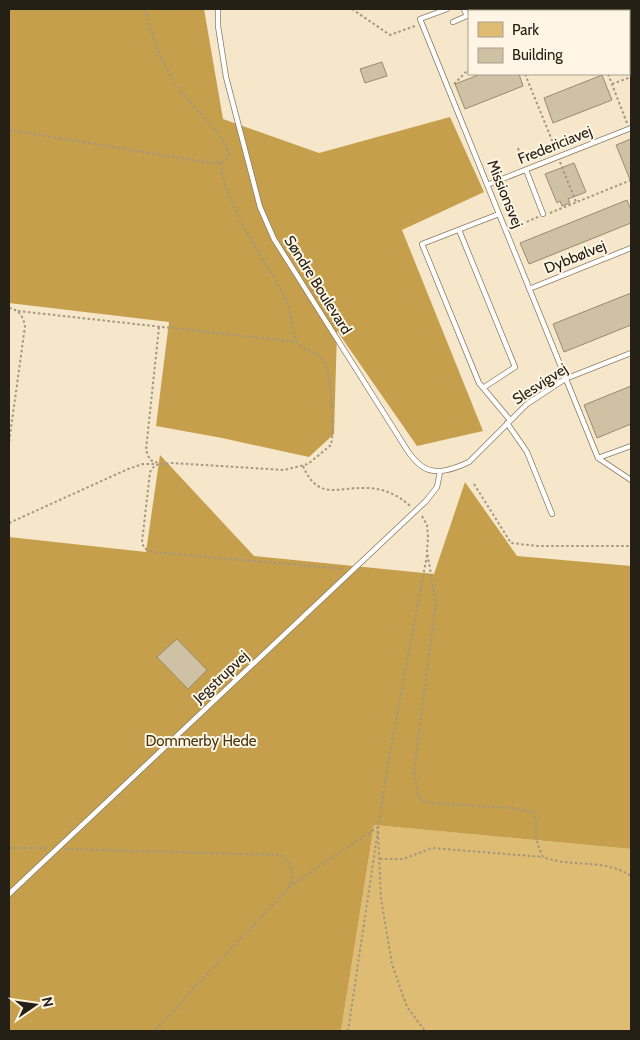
<svg xmlns="http://www.w3.org/2000/svg" width="640" height="1040" font-family="Cabin,sans-serif">
<rect width="100%" height="100%" fill="#f6e7ca"/>
<path fill="#dfbc73" d="M 374,825 L 631,849 L 631,1031 L 341,1031 Z"/>
<path fill="#c69f4c" d="M 9,9 L 204,9 L 223,119 L 319,153 L 450,117 L 484,192 L 402,230 L 483,431 L 417,446 L 337,331 L 334,434 L 309,457 L 222,438 L 156,426 L 169,322 L 9,303 Z
M 160,455 L 254,556 L 434,574 L 465,482 L 517,556 L 631,566 L 631,849 L 374,825 L 341,1031 L 9,1031 L 9,537 L 146,552 Z"/>
<path fill="#cfc1a4" stroke="#988b70" d="M 382,62 L 387,76 L 365,83 L 360,69 Z
M 481,74 L 519,74 L 523,86 L 465,109 L 455,84 Z
M 602,75 L 612,100 L 553,123 L 544,98 Z
M 631,139 L 631,182 L 616,145 Z
M 574,163 L 586,192 L 568,199 L 570,203 L 562,206 L 560,201 L 557,203 L 545,174 Z
M 627,200 L 631,210 L 631,223 L 529,264 L 520,243 Z
M 631,293 L 631,325 L 564,352 L 553,324 Z
M 631,386 L 631,424 L 597,438 L 584,405 Z
M 177,639 L 207,670 L 188,689 L 157,657 Z"/>
<g fill="none" stroke-linecap="round" stroke-linejoin="round">
<g stroke="#8b7d63" stroke-width="6">
<path id="lane" d="M 218,9 L 218,26 L 226,77 L 260,207 L 274,239 L 409,453 C 413,458 418,464 423,467 C 437,476 456,468 469,462 L 527,404 L 565,379 L 631,353
M 447,9 L 420,19 L 598,458 L 631,480
M 464,9 L 467,16
M 453,22 L 469,15
M 526,170 L 543,214
M 487,185 L 631,128
M 499,214 L 422,244 L 479,383 L 510,420
M 459,230 L 515,367 L 483,388
M 529,289 L 631,248
M 507,423 L 527,452 L 552,514
M 598,458 L 631,446
M 9,894 L 426,501 L 437,487 L 440,472"/>
</g>
<path stroke="#a29781" stroke-width="2" stroke-dasharray="2.5 2.5" stroke-linecap="butt" d="M 352,9 L 390,35 L 415,26
M 499,9 L 500,11
M 583,9 L 584,11
M 525,74 L 556,150
M 608,74 L 627,123
M 454,84 L 469,69
M 612,84 L 631,77
M 9,130 L 211,163 L 225,161 L 229,155 L 226,144 C 208,119 182,98 168,71 C 157,51 150,31 145,9
M 518,148 L 523,162
M 560,162 L 576,202
M 220,163 C 228,212 261,252 284,296 C 293,310 290,330 298,343 C 304,351 317,351 323,360 C 332,373 333,421 332,439 L 331,445 L 308,464 L 284,470 L 172,463 L 155,465 L 150,472 L 142,542 L 144,548 L 152,552 L 344,569
M 550,213 L 631,180
M 513,228 L 538,217
M 9,308 C 19,310 23,316 25,326 L 9,443
M 18,311 L 298,342
M 159,327 L 146,450 L 150,460 L 161,464
M 303,466 C 318,501 337,487 366,488 C 383,488 399,495 411,507
M 474,484 L 511,543 L 538,546 L 631,546
M 422,516 L 427,525 L 428,537 L 427,552 L 436,602 L 414,771 L 418,794 L 423,801 L 431,803 L 513,808 L 532,812 C 537,819 536,824 536,832 C 536,841 539,849 543,857 C 571,868 605,858 631,876
M 9,523 L 128,469 L 143,464 L 156,464
M 378,832 L 381,899 L 392,964 L 407,1007 L 425,1031
M 9,848 L 47,848
M 66,849 L 281,855 C 294,868 295,871 289,888 L 191,991 L 179,1006 L 154,1031
M 380,859 L 403,859 L 432,848 L 543,857
M 289,887 L 378,827
M 348,1031 L 388,763 L 427,555"/>
<use href="#lane" stroke="#fff" stroke-width="4.5"/>
</g>
<g text-anchor="middle" stroke-width="4" stroke-linejoin="round" paint-order="stroke">
<g font-size="15" fill="#252015" stroke="#fef5e4">
<text transform="translate(555 145) rotate(-22)" y="5">Fredericiavej</text>
<text transform="translate(505 194) rotate(68)" y="5">Missionsvej</text>
<text transform="translate(575 257) rotate(-22)" y="5">Dybbølvej</text>
<text transform="translate(318 285) rotate(58)" y="5">Søndre Boulevard</text>
<text transform="translate(540 384) rotate(-33)" y="5">Slesvigvej</text>
<text transform="translate(221 677) rotate(-43)" y="5">Jegstrupvej</text>
</g>
<g font-size="15" fill="#463611" stroke="#fef5e4">
<text x="201" y="746">Dommerby Hede</text>
</g>
</g>
<rect width="640" height="1040" fill="none" stroke="#252015" stroke-width="20"/>
<rect x="468" y="10" width="162" height="65" fill="#fef5e4" stroke="#a7a091"/>
<rect x="478" y="22" width="25" height="15" fill="#dfbc73" stroke="#a7a091"/>
<text x="512" y="35" font-size="15" fill="#252015">Park</text>
<rect x="478" y="48" width="25" height="15" fill="#cfc1a4" stroke="#a7a091"/>
<text x="512" y="60" font-size="15" fill="#252015">Building</text>
<g transform="translate(35 1005) rotate(77)" stroke="#fef5e4" stroke-width="4" paint-order="stroke">
<path d="M0-4L9 19L0 12L-9 19Z" fill="#252015"/>
<text y="-8" font-size="14" font-weight="bold" text-anchor="middle" fill="#252015">N</text>
</g>
</svg>
